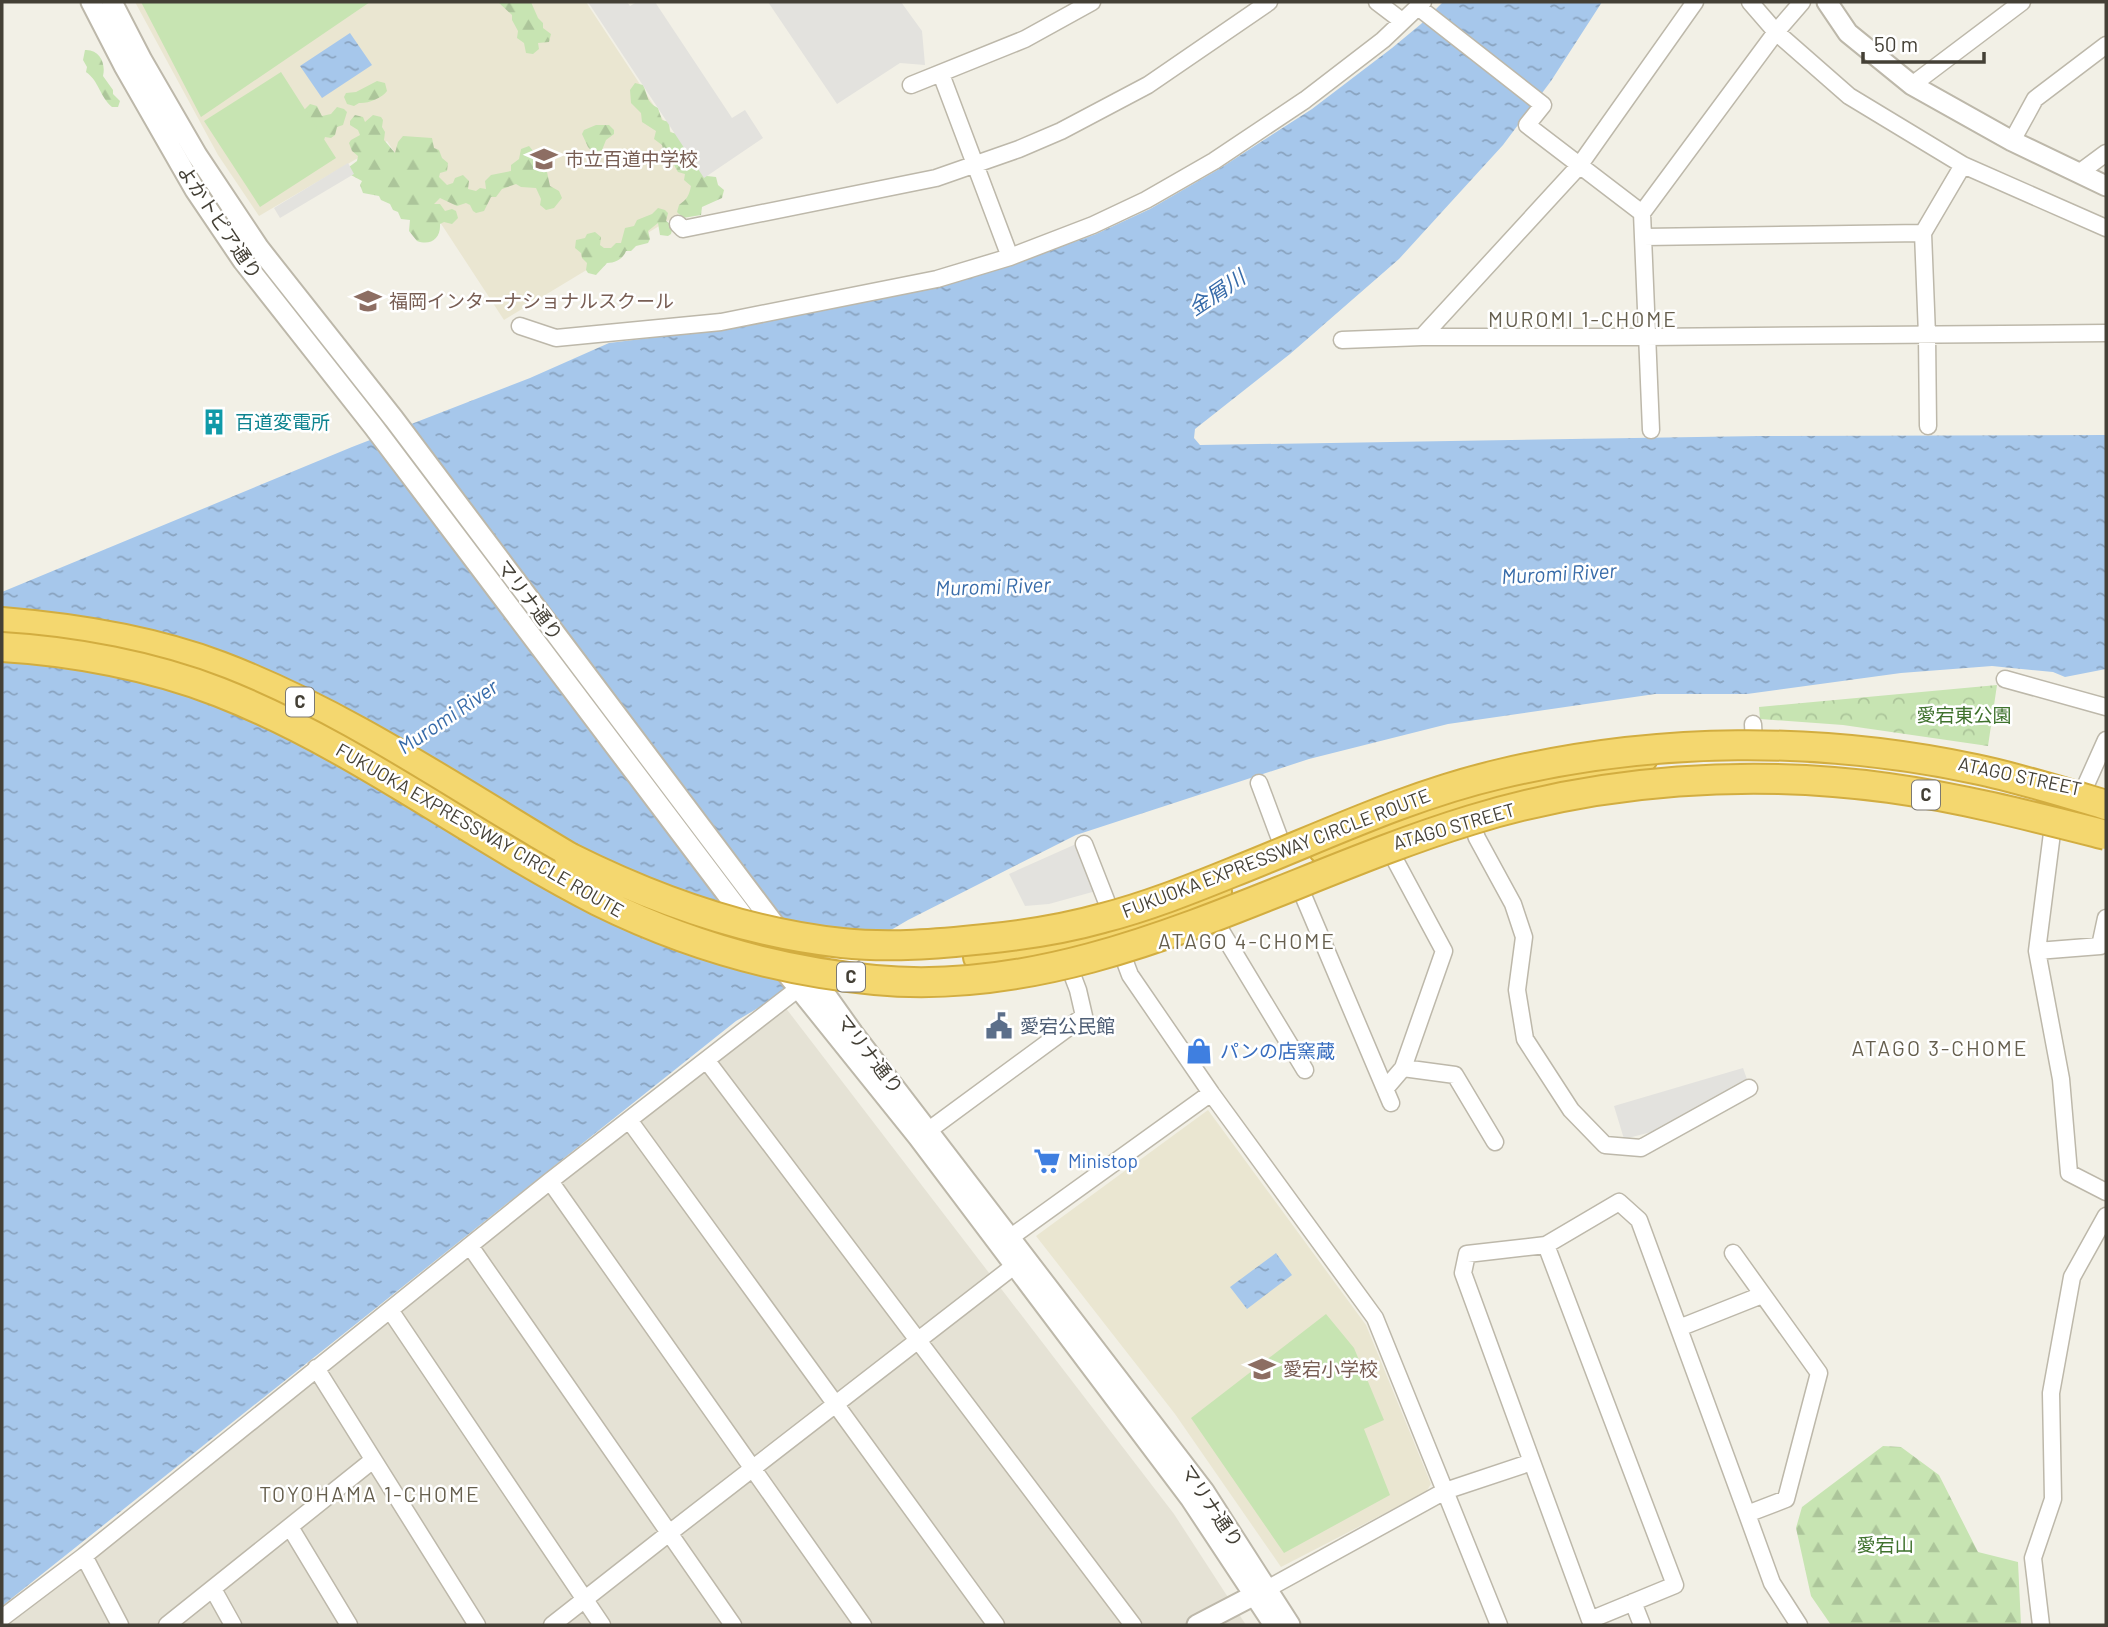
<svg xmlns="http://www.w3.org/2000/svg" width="2108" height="1627" font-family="Barlow,'Noto Sans JP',sans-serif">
<defs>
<pattern id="forest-firs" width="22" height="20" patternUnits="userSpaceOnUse" patternTransform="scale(1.75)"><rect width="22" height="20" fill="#c7e4b2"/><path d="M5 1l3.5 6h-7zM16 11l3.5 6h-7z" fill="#acc59a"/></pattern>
<pattern id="park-crowns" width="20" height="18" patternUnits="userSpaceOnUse" patternTransform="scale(1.75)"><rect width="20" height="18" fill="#c7e4b2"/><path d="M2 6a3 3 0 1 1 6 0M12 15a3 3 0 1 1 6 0" fill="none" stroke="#acc59a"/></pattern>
<pattern id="water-ripples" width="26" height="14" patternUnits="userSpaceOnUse" patternTransform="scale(1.75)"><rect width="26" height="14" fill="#a6c7eb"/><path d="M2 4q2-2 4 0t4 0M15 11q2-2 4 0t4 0" fill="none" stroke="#89a3bf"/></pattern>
</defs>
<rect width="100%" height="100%" fill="#f2f0e6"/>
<path fill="#e5e2d5" d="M 785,1007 L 1174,1514 L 1246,1625 L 2,1625 L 2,1621 Z"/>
<path fill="#eae6d1" d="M 135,2 L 586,2 L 712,194 L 504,320 L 387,141 L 259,216 L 218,155 Z
M 1208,1110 L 1366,1325 L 1431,1484 L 1426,1492 L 1281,1567 L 1175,1414 L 1036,1236 Z"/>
<path fill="url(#forest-firs)" d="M 498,2 L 531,2 L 538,18 L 543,23 L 543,28 L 551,34 L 549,42 L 538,43 L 539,49 L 533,54 L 526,53 L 524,43 L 517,38 L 518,31 L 512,20 L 512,15 Z
M 85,50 C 100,49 106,64 103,76 L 113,90 L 113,94 L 120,101 L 118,107 L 112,107 C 100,97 99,81 86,72 L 87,67 L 83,60 Z
M 377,81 L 385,83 L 387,91 C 382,98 367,104 359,103 L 354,106 L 347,104 L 344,97 L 346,93 L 356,92 Z
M 635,83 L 643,85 C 648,95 646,102 658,108 L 662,120 L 669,122 L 670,132 L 677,134 L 685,149 L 691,154 L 690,161 L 694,161 L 707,176 L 716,177 L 718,185 L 724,190 L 722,198 L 702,207 L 701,215 L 683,218 L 677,212 L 679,205 C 687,199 689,196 691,186 L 684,180 L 685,174 L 678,172 C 672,163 674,158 664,152 L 662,145 L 654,139 L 656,131 L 642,122 L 641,113 L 631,103 L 630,90 Z
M 310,104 L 317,106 L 322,116 L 331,114 L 337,107 L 344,109 L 347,112 L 343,125 L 337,127 L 335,135 L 331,138 L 325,137 L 323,143 L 304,110 Z
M 355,115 L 363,117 L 365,122 L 373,115 L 381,117 L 383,120 L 382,127 L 385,132 L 384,140 L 395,153 L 398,142 L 403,136 L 432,138 L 434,148 L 439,150 L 442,158 L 448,163 L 447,171 L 440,173 L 439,177 L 447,185 L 453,183 L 455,178 L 463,175 L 469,181 L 468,189 L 476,191 L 480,188 L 486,189 L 485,181 L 491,175 L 511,171 L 511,165 L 519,159 L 521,149 L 529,146 L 534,152 L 540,166 L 547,172 L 550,186 L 559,191 L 562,198 L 554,208 L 546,210 L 540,205 L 541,199 L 536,188 L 521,187 L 516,184 L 502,189 L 496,197 L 491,197 L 484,211 L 476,213 L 473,211 L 470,205 L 466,203 L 457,206 L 440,198 L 434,204 L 440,204 L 445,211 L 452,209 L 456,211 L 458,218 L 452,224 L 444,222 L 440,224 C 441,238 431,246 417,241 L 409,231 L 410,220 L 401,219 L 398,212 L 393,210 L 390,204 L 381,200 L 379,196 L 363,193 L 360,185 L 362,181 L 351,175 L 349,167 L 357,161 L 358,156 L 352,151 L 349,143 L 351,140 L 360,135 L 358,130 L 350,125 L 350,121 Z
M 596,125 L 609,125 L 614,130 L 614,134 L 606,140 L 602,150 L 594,153 L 588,147 L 582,134 L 584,130 Z
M 658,208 L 665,210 L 668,213 L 666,221 L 673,226 L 671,234 L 668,236 L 660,235 L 658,223 L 648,231 L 650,239 L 648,243 L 636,246 L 631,251 L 626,251 C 623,259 615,263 607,263 L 596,275 L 588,273 L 586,270 L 587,263 L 582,258 L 581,253 L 575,248 L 576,240 L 585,238 L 587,234 L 595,232 L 601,237 L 600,245 L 604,248 L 611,248 L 616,243 L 621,243 L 625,228 L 634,226 L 637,220 L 652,214 Z
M 1883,1446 L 1901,1447 L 1939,1475 L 1978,1552 L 2018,1562 L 2021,1625 L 1831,1625 L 1811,1596 L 1796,1528 L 1802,1507 Z"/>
<path fill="url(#park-crowns)" d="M 1997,685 L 1988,746 L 1843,725 L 1760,719 L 1759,707 Z"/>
<path fill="#c7e4b2" d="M 141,2 L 370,2 L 201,117 Z
M 281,72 L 336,158 L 260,207 L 204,121 Z
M 1326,1314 L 1354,1348 L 1384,1420 L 1364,1429 L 1390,1495 L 1284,1553 L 1191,1418 Z"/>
<path fill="#e3e2de" d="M 588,2 L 627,2 L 630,6 L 637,2 L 655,2 L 732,118 L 745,110 L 763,138 L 704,178 Z
M 768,2 L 901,2 L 922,31 L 925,65 L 900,63 L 837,104 Z
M 348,163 L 354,174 L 280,218 L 274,208 Z
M 1076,844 L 1096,891 L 1049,904 L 1025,906 L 1009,874 Z
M 1743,1068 L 1748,1082 L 1667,1128 L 1624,1139 L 1614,1106 Z"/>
<path fill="url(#water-ripples)" d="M 1443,2 L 1602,2 L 1551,81 L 1503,145 L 1399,259 L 1290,354 L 1195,429 L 1194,438 L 1200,445 L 1760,436 L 2106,435 L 2106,669 L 2065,677 L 2053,672 L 1992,666 L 1901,673 L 1747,694 L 1655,694 L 1448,724 L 1309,759 L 1076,835 L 908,920 L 736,1021 L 2,1606 L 2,592 L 352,447 L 530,378 L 609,343 L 721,329 L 849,305 L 940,285 L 1011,265 L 1096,234 L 1150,209 L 1219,169 L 1312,109 L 1392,48 L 1421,24 Z
M 350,33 L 372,65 L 322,98 L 300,66 Z
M 1276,1253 L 1292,1275 L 1247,1309 L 1230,1287 Z"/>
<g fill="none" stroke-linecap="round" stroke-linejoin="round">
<g stroke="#bdb8aa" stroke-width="19">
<path id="minor" d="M 1377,2 L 1402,21
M 1750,2 L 1776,32 L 1849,96 L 1963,165 L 2106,228
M 1418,7 L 1543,105 L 1527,125 L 1642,213
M 941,74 L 1010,257
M 911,85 L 1025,39 L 1092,2
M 1912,85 L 2022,2
M 2012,141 L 2035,99 L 2106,45
M 2079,173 L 2106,153
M 678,224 L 683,229 L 936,178 L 1019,149 L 1061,131 L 1148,85 L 1269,2
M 1923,233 L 1963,165
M 1644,237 L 1923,233 L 1927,335 L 1928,426
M 520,326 L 556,338 L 721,322 L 937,279 L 1010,257 L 1093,225 L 1146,200 L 1214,161 L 1305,100 L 1383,40 L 1423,2
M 1422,337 L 1579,166 L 1695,2
M 1342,340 L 1422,337 L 1646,337 L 2106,333
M 1651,430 L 1642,213 L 1776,32 L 1802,2
M 2005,679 L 2106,707
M 1753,724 L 1754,743
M 1259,783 L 1284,850
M 2084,789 L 2106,740
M 1469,817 L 1477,838 L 1513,904 L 1524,937 L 1517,990 L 1525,1039 L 1571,1110 L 1605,1145 L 1641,1148 L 1749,1088
M 2052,833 L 2037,951 L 2061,1079 L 2069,1173 L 2106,1192
M 1084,844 L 1113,918
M 1297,881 L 1391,1103
M 1212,916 L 1305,1070
M 1121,951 L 1130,975 L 1211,1093
M 2037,951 L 2100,946 L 2106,918
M 707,1061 L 1133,1625
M 1403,1068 L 1455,1075 L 1495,1142
M 1385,1089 L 1403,1068 L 1444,951 L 1387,845
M 629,1120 L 996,1625
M 929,1130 L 1084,1016 L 1078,990 L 1067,961
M 550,1181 L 863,1625
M 1011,1237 L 1211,1093 L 1375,1318 L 1445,1491 L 1267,1589
M 470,1246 L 733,1625
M 390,1310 L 602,1625
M 1679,1328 L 1762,1295
M 316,1368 L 477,1625
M 1532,1462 L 1590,1620 L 1675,1585 L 1546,1245
M 1747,1514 L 1772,1583 L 1799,1625
M 290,1527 L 349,1625
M 84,1556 L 120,1625
M 213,1589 L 233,1625
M 1633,1602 L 1642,1625
M 2,1618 L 84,1556 L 550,1181 L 808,981
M 167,1625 L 373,1460
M 552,1625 C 708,1502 865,1381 1023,1259
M 1499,1625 L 1445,1491 L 1532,1462 L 1463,1273 L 1467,1254 L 1546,1245 L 1619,1202 L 1639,1220 L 1747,1514 L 1786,1499 L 1819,1373 L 1733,1253
M 2041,1625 L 2033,1558 L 2053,1499 L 2051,1393 L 2072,1277 L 2106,1216"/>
</g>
<g stroke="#bdb8aa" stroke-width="23">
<path id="tertiary" d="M 91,2 L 124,66 L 195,190 L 243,261 L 373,426 L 787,974 L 918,1137 L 1190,1498 L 1274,1625
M 112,2 L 142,60 L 197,155 L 259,248 L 394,419 L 799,957 L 853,1033 L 1204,1491 L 1290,1625
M 1827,2 L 1848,33 L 1912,85 L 2012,141 L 2106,186
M 790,957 L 851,954
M 1197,1625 L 1266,1589"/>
</g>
<g stroke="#d2ad40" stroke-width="32">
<path id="motorway" d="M 2,622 C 75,628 151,640 220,666 C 344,713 456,790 569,857
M 1323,849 L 1362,835 L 1503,790 L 1591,774 L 1643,758
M 978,957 L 1030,953 L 1114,932 L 1217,892"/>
</g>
<use href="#minor" stroke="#fff" stroke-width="16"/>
<use href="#tertiary" stroke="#fff" stroke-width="19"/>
<use href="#motorway" stroke="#f4d76f" stroke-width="28"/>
<g stroke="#d2ad40" stroke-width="32" stroke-linecap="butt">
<path id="motorway-bridge" d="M 2,647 C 72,651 153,666 219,692 C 354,745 469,835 598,901 C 685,944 778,971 875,980 C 1086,1000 1275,880 1471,820 C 1603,779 1752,769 1889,788 C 1962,798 2035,817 2106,835
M 569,857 C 655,900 746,933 842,943 C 889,948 938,944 985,939 C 1025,935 1064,929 1103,918 C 1146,907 1189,890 1231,873 C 1320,838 1406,796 1500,774 C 1656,737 1819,736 1975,769 C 2019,778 2063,792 2106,805"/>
</g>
<use href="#motorway-bridge" stroke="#f4d76f" stroke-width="28"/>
</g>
<defs>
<g id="school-bare" transform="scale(2.1)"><path d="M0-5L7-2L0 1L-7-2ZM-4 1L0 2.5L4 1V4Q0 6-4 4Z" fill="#8d6e63" stroke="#fff" stroke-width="2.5" paint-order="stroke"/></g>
<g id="building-bare" transform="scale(2.1)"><path d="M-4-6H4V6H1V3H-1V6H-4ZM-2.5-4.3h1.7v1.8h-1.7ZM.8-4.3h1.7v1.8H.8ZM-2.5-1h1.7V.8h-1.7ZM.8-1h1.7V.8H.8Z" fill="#0f9aa8" stroke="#fff" stroke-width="2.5" paint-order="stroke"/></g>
<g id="civic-bare" transform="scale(2.1)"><path d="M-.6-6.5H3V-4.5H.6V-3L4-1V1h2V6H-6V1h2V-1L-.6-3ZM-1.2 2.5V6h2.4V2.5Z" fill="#5c6f8a" stroke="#fff" stroke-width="2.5" paint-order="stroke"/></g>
<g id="shop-bare" transform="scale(2.1)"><path d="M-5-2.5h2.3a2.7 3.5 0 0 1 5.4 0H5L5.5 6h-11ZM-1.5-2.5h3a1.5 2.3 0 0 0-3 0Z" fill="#3f7fe0" stroke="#fff" stroke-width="2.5" paint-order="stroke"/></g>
<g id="supermarket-bare" transform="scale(2.1)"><path d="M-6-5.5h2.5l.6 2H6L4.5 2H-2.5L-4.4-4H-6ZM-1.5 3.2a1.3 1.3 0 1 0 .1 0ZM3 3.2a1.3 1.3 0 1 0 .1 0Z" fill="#3f7fe0" stroke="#fff" stroke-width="2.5" paint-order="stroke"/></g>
</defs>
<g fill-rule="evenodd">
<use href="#school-bare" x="544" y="159"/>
<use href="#school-bare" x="368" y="301"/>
<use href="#building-bare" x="214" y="422"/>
<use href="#civic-bare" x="999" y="1026"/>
<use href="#shop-bare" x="1199" y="1051"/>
<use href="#supermarket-bare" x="1047" y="1161"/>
<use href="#school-bare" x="1262" y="1369"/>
</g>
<g text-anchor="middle" stroke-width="5" stroke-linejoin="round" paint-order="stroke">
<g fill="#fff" stroke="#7c7972" stroke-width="2">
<rect x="286" y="687.5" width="28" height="29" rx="5"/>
<rect x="1912" y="780.5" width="28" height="29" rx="5"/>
<rect x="837" y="962.5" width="28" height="29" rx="5"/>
</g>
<g font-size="18" font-weight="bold" fill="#444036">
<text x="300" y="708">C</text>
<text x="1926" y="801">C</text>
<text x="851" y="983">C</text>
</g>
<g font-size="19" fill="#785e54" stroke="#fff" text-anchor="start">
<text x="565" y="166">市立百道中学校</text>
<text x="389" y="308">福岡インターナショナルスクール</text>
<text x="1283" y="1376">愛宕小学校</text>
</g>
<g font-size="19" fill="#444036" stroke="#fff">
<text transform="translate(220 222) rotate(56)" y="7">よかトピア通り</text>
<text transform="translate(530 600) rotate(53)" y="7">マリナ通り</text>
<text transform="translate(2020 776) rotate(12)" y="7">ATAGO STREET</text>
<text transform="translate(1454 826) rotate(-16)" y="7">ATAGO STREET</text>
<text transform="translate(480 830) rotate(30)" y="7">FUKUOKA EXPRESSWAY CIRCLE ROUTE</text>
<text transform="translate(1276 853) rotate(-21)" y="7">FUKUOKA EXPRESSWAY CIRCLE ROUTE</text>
<text transform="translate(870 1054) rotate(52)" y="7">マリナ通り</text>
<text transform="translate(1212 1506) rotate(56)" y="7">マリナ通り</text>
</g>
<g font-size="19" fill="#0d838f" stroke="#fff" text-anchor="start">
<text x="235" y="429">百道変電所</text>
</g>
<g font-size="19" fill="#3f722d" stroke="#fff">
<text x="1964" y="722">愛宕東公園</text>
<text x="1885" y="1552">愛宕山</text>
</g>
<g font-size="19" fill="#4e5e75" stroke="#fff" text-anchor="start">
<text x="1020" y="1033">愛宕公民館</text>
</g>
<g font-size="19" fill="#366cbe" stroke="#fff" text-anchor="start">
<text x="1220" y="1058">パンの店窯蔵</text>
<text x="1068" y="1168">Ministop</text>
</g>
<g font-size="21" font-style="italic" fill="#376ba9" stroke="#fff">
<text transform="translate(1217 293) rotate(-34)" y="7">金屑川</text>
<text transform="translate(1559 574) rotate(-3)" y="7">Muromi River</text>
<text transform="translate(993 587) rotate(-2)" y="7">Muromi River</text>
<text transform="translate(448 717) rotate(-34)" y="7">Muromi River</text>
</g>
<g font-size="21" letter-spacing="2" fill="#665f4e" stroke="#fff">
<text x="1583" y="327">MUROMI 1-CHOME</text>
<text x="1247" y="949">ATAGO 4-CHOME</text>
<text x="1940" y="1056">ATAGO 3-CHOME</text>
<text x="370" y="1502">TOYOHAMA 1-CHOME</text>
</g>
</g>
<rect width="2108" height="1627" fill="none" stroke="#444036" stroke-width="7"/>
<path d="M1863 52v10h121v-10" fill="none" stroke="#444036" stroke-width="3.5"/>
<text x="1874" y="52" font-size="21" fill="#444036" stroke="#ffffff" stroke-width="5" paint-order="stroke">50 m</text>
</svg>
